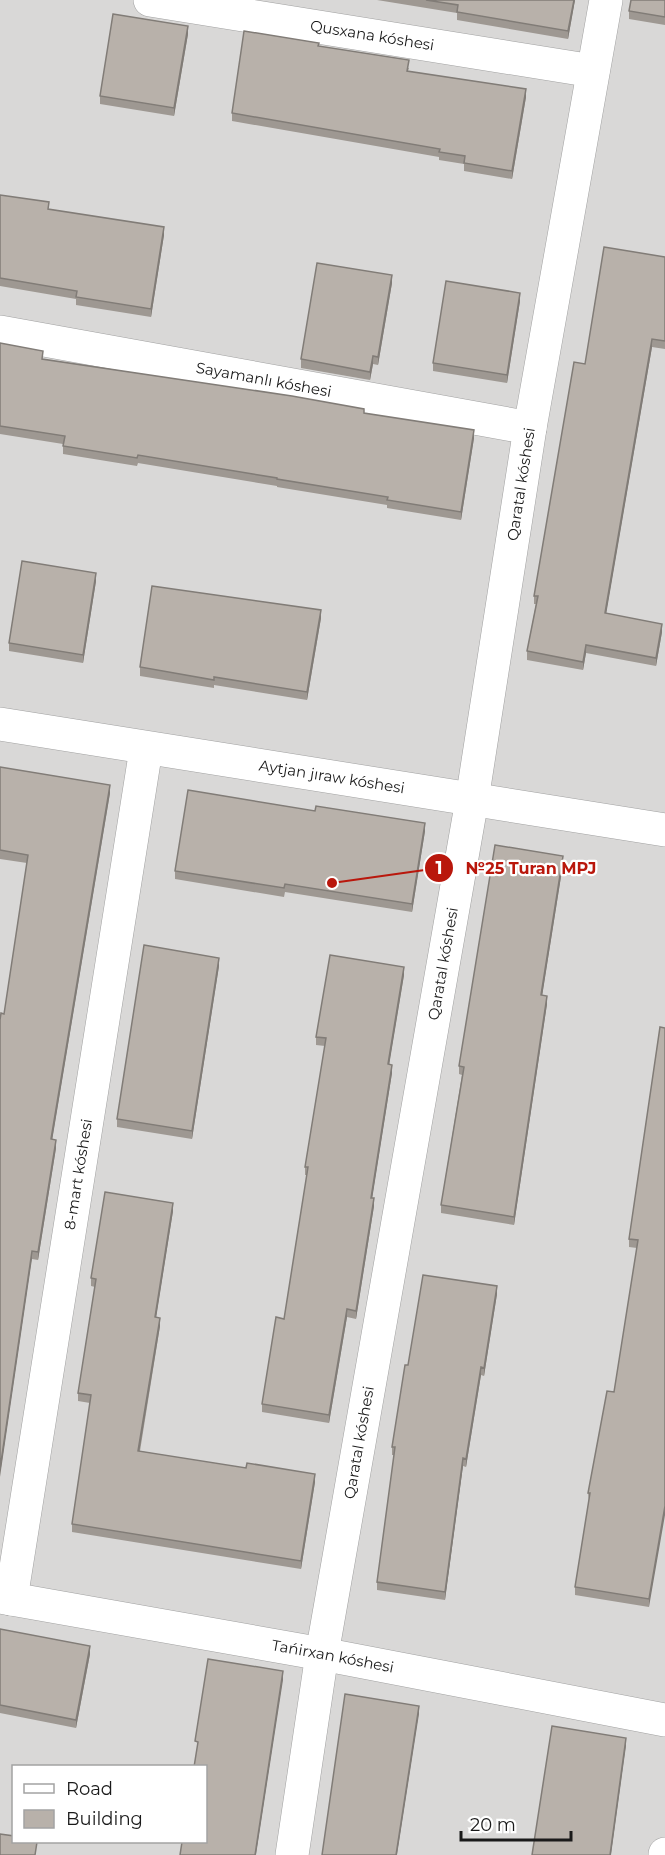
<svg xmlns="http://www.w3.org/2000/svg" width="665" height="1855" font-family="Montserrat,sans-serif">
<rect width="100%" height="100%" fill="#ece9e0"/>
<path fill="#d9d8d7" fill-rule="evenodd" d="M 0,0 L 665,0 L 665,1855 L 0,1855 ZM 14,1766 L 206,1766 L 206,1842 L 14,1842 Z"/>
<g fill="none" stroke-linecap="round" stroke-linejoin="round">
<g stroke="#a1a1a1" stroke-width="34">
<g id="minor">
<path id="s1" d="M 150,0 L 593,71"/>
<path id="s2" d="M 0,332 L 530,428"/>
<path id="s3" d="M 0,724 L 665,830"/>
<path id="s4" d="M 0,1597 L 322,1654 L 665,1720"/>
<path id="s5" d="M 11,1599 L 146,749"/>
<path id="s6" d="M 292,1855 L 322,1654 L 472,800 L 530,428 L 606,0"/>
<path d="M 665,1855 L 665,1854"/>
</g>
</g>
<use href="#minor" stroke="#fff" stroke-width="33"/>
</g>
<path fill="#9e9892" d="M 377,0 L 575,0 L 568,39 L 457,20 L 457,13 Z
M 665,0 L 665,25 L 629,19 L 629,11 Z
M 188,34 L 174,116 L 100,104 L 100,96 Z
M 319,46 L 409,68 L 408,71 L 526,97 L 512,179 L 464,171 L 464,164 L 439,160 L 439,157 L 232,121 L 232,113 Z
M 0,195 L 49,209 L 164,235 L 151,317 L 76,305 L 76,299 L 0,286 Z
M 665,257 L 665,349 L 652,347 L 606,613 L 662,632 L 656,666 L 586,653 L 583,670 L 527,660 L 527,651 L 536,604 L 534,604 L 534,596 L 585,364 Z
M 392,283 L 378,365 L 373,364 L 370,380 L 301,368 L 301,359 Z
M 520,301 L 507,383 L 433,371 L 433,363 Z
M 0,343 L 43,359 L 364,413 L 474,438 L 461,520 L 387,508 L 387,505 L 277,487 L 277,486 L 138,463 L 137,466 L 63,454 L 63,444 L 0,434 Z
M 96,581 L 83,663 L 9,651 L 9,643 Z
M 321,618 L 307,700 L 214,685 L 214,688 L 140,676 L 140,667 Z
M 0,767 L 110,793 L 52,1140 L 56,1148 L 38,1260 L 32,1259 L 27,863 L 0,859 Z
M 425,831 L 412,912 L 285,892 L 284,897 L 175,879 L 175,871 Z
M 563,864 L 542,996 L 547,1004 L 514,1225 L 441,1213 L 441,1205 L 462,1075 L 459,1074 L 459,1066 Z
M 219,966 L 192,1139 L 117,1127 L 117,1119 Z
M 404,975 L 389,1064 L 392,1073 L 372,1198 L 374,1206 L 356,1319 L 347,1317 L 329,1423 L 262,1412 L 262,1404 L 284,1319 L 307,1175 L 305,1175 L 305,1167 L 325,1046 L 316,1045 L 316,1037 Z
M 660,1027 L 649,1607 L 575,1595 L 575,1587 L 589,1501 L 588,1493 L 614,1392 L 637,1248 L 629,1247 L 629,1239 Z
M 173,1211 L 156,1317 L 160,1326 L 140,1451 L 315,1482 L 301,1569 L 72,1532 L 72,1524 L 90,1403 L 78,1401 L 78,1393 L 95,1287 L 91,1286 L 91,1278 Z
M 497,1294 L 484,1376 L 481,1375 L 466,1467 L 463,1466 L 445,1600 L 377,1590 L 377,1582 L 394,1455 L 392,1455 L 392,1447 L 408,1365 Z
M 0,1629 L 90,1654 L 76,1728 L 0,1713 Z"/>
<path fill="#817c77" d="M 574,0 L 575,0 L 568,39 L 568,31 Z
M 188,26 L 188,34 L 174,116 L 174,108 Z
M 526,89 L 526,97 L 512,179 L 512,171 Z
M 164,227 L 164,235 L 151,317 L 151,309 Z
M 392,275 L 392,283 L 378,365 L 378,357 Z
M 520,293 L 520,301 L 507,383 L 507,375 Z
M 652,339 L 652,347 L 605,621 L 605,613 Z
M 373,356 L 373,364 L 370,380 L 370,372 Z
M 474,430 L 474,438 L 461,520 L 461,512 Z
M 96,573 L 96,581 L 83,663 L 83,655 Z
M 321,610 L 321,618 L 307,700 L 307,692 Z
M 662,624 L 662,632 L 656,666 L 656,658 Z
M 586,645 L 586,653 L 583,670 L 583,662 Z
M 110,785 L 110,793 L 51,1147 L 51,1139 Z
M 425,823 L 425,831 L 412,912 L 412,904 Z
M 563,856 L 563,864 L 541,1003 L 541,995 Z
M 219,958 L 219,966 L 192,1139 L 192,1131 Z
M 404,967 L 404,975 L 388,1072 L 388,1064 Z
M 547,996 L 547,1004 L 514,1225 L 514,1217 Z
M 392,1065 L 392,1073 L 371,1206 L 371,1198 Z
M 56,1140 L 56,1148 L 38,1260 L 38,1252 Z
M 374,1198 L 374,1206 L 356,1319 L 356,1311 Z
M 173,1203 L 173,1211 L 155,1325 L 155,1317 Z
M 32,1251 L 32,1259 L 0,1477 L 0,1469 Z
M 497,1286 L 497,1294 L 484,1376 L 484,1368 Z
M 347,1309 L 347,1317 L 329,1423 L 329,1415 Z
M 160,1318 L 160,1326 L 138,1459 L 138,1451 Z
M 481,1367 L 481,1375 L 466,1467 L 466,1459 Z
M 463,1458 L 463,1466 L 445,1600 L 445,1592 Z
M 315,1474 L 315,1482 L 301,1569 L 301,1561 Z
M 665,1506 L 665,1515 L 649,1607 L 649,1599 Z
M 90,1646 L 90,1654 L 76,1728 L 76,1720 Z
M 283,1671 L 283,1680 L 256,1855 L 255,1855 Z
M 419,1706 L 419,1714 L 397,1855 L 396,1855 Z
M 626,1738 L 626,1746 L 611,1855 L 610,1855 Z"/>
<path fill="#b8b1aa" stroke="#817c77" stroke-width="1.5" d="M 426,0 L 574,0 L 568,31 L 457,12 L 458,5 Z
M 631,0 L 665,0 L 665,17 L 629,11 Z
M 113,14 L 188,26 L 174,108 L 100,96 Z
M 244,31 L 319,43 L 318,46 L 409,60 L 407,71 L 526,89 L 512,171 L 464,163 L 465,156 L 439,152 L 440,149 L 232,113 Z
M 0,195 L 49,202 L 48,209 L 164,227 L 151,309 L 76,297 L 77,291 L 0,278 Z
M 604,247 L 665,257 L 665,341 L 652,339 L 605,613 L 662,624 L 656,658 L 586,645 L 583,662 L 527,651 L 538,596 L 534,596 L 574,362 L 585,364 Z
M 317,263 L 392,275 L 378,357 L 373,356 L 370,372 L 301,359 Z
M 446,281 L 520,293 L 507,375 L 433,363 Z
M 0,343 L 43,351 L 42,359 L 292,396 L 364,409 L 364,413 L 474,430 L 461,512 L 387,500 L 388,497 L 277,479 L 277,478 L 138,455 L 137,458 L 63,446 L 65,436 L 0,426 Z
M 22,561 L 96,573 L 83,655 L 9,643 Z
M 152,586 L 321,610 L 307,692 L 214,677 L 214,680 L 140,667 Z
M 0,767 L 110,785 L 51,1139 L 56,1140 L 38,1252 L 32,1251 L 0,1469 L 0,1020 L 1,1013 L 4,1014 L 28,855 L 0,850 Z
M 188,790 L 315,811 L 316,806 L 425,823 L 412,904 L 285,884 L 284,888 L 175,871 Z
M 495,845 L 563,856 L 541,995 L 547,996 L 514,1217 L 441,1205 L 464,1067 L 459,1066 Z
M 144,945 L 219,958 L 192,1131 L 117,1119 Z
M 330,955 L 404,967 L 388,1064 L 392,1065 L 371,1198 L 374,1198 L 356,1311 L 347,1309 L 329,1415 L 262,1404 L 276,1317 L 284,1319 L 308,1167 L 305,1167 L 326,1038 L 316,1037 Z
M 660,1027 L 665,1028 L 665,1506 L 649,1599 L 575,1587 L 590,1493 L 588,1493 L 607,1391 L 614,1392 L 638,1240 L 629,1239 Z
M 105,1192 L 173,1203 L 155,1317 L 160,1318 L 138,1451 L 246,1468 L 247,1463 L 315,1474 L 301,1561 L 72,1524 L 91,1395 L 78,1393 L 96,1279 L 91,1278 Z
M 423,1275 L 497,1286 L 484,1368 L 481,1367 L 466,1459 L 463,1458 L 445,1592 L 377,1582 L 395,1447 L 392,1447 L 405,1365 L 408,1365 Z
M 0,1629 L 90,1646 L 76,1720 L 0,1705 Z
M 208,1659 L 283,1671 L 255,1855 L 180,1855 L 182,1842 L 206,1842 L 206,1767 L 194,1767 L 198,1742 L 195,1741 Z
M 345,1694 L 419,1706 L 396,1855 L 322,1855 Z
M 552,1726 L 626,1738 L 610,1855 L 532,1855 Z
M 0,1834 L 14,1836 L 14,1842 L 37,1842 L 35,1855 L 0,1855 Z"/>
<g text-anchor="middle" stroke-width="4.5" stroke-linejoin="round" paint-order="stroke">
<g font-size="15" fill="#1a1a1a" stroke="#fff">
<text dy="5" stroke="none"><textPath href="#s1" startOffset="225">Qusxana kóshesi</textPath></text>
<text dy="5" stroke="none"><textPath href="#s2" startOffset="268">Sayamanlı kóshesi</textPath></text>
<text dy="5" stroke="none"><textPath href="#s6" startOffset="1390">Qaratal kóshesi</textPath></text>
<text dy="5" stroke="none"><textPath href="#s3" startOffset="336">Aytjan jıraw kóshesi</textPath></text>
<text dy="5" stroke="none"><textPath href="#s6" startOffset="904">Qaratal kóshesi</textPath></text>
<text dy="5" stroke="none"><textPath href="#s5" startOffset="430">8-mart kóshesi</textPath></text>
<text dy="5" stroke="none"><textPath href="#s6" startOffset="418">Qaratal kóshesi</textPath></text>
<text dy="5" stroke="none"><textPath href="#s4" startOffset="338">Tańirxan kóshesi</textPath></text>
</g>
</g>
<path fill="none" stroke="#b9170c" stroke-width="2" d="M332 883L439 868"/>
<g fill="#b9170c" stroke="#fff" stroke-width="2">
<circle cx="332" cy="883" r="6"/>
<circle cx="439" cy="868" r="15"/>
</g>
<g font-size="18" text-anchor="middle" font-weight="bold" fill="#fff">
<text x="439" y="874">1</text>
</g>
<g font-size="16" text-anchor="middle" font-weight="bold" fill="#b9170c" stroke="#fff" stroke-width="4.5" stroke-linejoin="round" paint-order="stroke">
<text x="531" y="874">№25 Turan MPJ</text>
</g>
<rect x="12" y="1765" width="195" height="78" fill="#ffffff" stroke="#a3a3a3" stroke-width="1.5"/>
<rect x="24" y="1784" width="30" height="9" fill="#ffffff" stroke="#a3a3a3" stroke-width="1.5"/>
<text x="66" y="1795" font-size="18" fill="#1a1a1a">Road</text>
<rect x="24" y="1810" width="30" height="18" fill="#b8b1aa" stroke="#a3a3a3" stroke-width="1.5"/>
<text x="66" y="1825" font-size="18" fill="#1a1a1a">Building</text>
<path d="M461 1831v9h110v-9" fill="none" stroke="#1a1a1a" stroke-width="3"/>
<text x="470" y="1831" font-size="18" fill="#1a1a1a" stroke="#ffffff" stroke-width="4.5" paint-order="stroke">20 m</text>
</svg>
